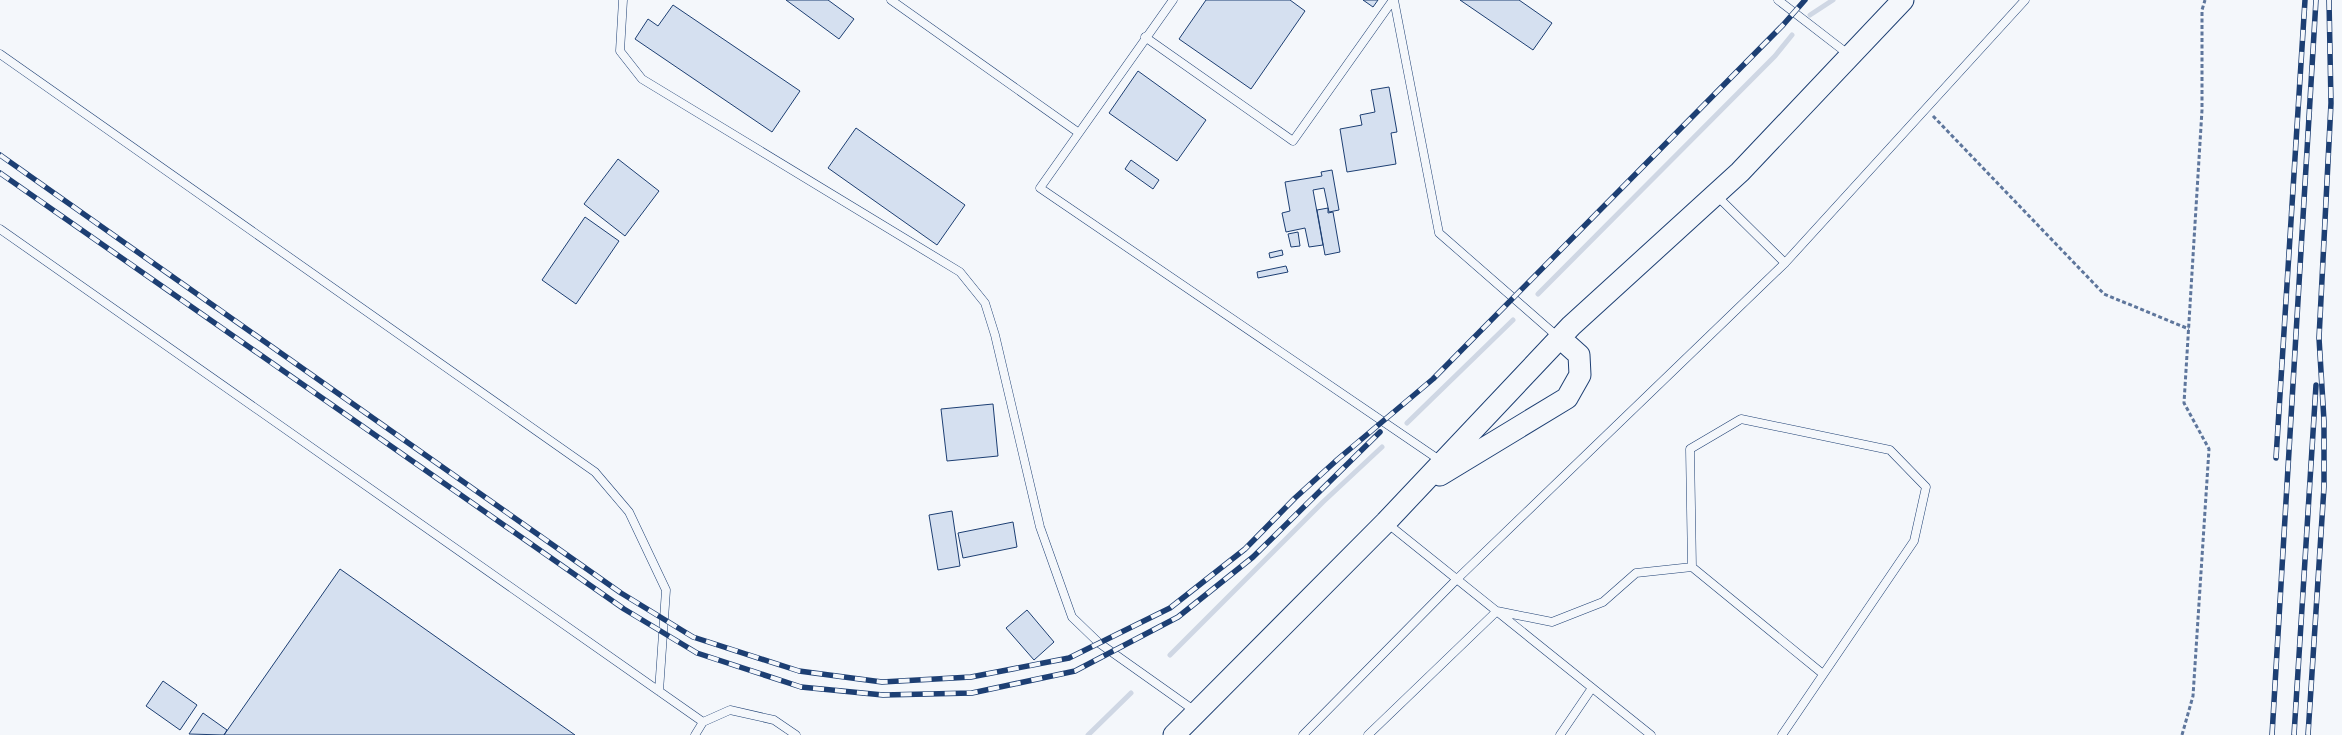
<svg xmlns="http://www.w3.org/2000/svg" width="2342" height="735" font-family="'Open Sans',sans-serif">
<rect width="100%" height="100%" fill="#f4f7fb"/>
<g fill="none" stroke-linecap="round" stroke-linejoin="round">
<path stroke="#cfd7e4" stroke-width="5" d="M 1810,15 L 1833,0
M 1538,294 L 1775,56 L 1792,35
M 1407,423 L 1513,320
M 1170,655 L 1323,502 L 1382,447
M 1088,735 L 1131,693"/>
</g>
<path fill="#d5e0f0" stroke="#1d3f73" d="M 786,0 L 828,0 L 854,19 L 839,39 Z
M 1206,0 L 1290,0 L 1305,11 L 1251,89 L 1179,39 Z
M 1363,0 L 1378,0 L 1373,7 Z
M 1460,0 L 1519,0 L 1552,23 L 1533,50 Z
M 673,5 L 800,91 L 772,132 L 635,39 L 648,19 L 658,26 Z
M 1138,71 L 1206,120 L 1177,161 L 1109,113 Z
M 1389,87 L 1397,132 L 1391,133 L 1396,164 L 1347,172 L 1340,129 L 1362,125 L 1360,115 L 1375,112 L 1371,90 Z
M 856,128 L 965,205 L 937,245 L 828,168 Z
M 618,159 L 659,191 L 625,236 L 584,204 Z
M 1131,160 L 1159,180 L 1153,189 L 1125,169 Z
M 1332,170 L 1339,210 L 1329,212 L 1324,188 L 1313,190 L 1323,245 L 1309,247 L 1305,228 L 1286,232 L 1282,213 L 1290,211 L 1285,182 L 1322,176 L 1321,172 Z
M 1328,208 L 1328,213 L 1333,212 L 1340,252 L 1325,255 L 1317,210 Z
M 585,217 L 619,241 L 576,304 L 542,280 Z
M 1298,232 L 1300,246 L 1291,247 L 1288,234 Z
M 1282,250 L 1283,255 L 1270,258 L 1269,253 Z
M 1286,266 L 1288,272 L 1258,278 L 1257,272 Z
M 993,404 L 998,456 L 947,461 L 941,409 Z
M 952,511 L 960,566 L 938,570 L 929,515 Z
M 1013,522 L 1017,547 L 963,558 L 958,533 Z
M 340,569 L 575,735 L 224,735 Z
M 1027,610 L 1054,642 L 1034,660 L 1006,628 Z
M 163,681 L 197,705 L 180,730 L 146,706 Z
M 203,713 L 227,730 L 224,735 L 189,734 Z"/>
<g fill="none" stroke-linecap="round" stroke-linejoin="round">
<g stroke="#1d3f73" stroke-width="9">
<path id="service" d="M 623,0 L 620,51 L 642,79 L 960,272 L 985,303 L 995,335 L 1040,527 L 1072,617 L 1099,643 L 1195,711
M 891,0 L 1079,133
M 1173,0 L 1040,188 L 1441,461
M 1394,0 L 1439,233 L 1558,337
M 1778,0 L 1848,54
M 1145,37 L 1293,141 L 1393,0
M 0,54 L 595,472 L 629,512 L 666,590 L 659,691
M 1717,196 L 1785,263
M 0,229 L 703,722
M 1388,524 L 1651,735
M 1692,567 L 1690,449 L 1741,419 L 1890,450 L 1926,487 L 1914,541 L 1782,735
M 695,735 L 703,722 L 730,710 L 774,720 L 796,735
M 1303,735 L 1456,580 L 1785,263 L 2025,0
M 1368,735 L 1497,611 L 1552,622 L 1603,602 L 1636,573 L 1692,567 L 1823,674
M 1560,735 L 1592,688"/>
</g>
<g stroke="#1d3f73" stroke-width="23">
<path id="secondary" d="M 1440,475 L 1567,398 L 1580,375 L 1579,355 L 1560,338
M 1174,735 L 1386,522 L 1571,326 L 1740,172 L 1903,0"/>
</g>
<path stroke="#5e769c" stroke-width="3" stroke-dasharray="4 2.5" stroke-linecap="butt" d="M 1933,116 L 2104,294 L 2189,329
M 2182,735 L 2193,696 L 2209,449 L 2184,403 L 2202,110 L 2202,10 L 2205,0"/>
<use href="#service" stroke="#f4f7fb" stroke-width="8"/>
<use href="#secondary" stroke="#f4f7fb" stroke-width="21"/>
<g stroke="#1d3f73" stroke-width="5.5">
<path id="rail" d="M 0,155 L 621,593 L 693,637 L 799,671 L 882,682 L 971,677 L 1069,658 L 1170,608 L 1245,549 L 1295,498 L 1338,459 L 1433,379 L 1783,25 L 1805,0
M 0,173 L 624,609 L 697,653 L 801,687 L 883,695 L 972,693 L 1075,671 L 1178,617 L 1253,557 L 1380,432
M 2276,458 L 2305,0
M 2272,735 L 2316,0
M 2294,735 L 2316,385
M 2308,735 L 2324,487 L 2324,421 L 2319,338 L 2331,103 L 2329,0"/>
</g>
<use href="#rail" stroke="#f4f7fb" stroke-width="4" stroke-dasharray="11" stroke-linecap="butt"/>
</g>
</svg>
